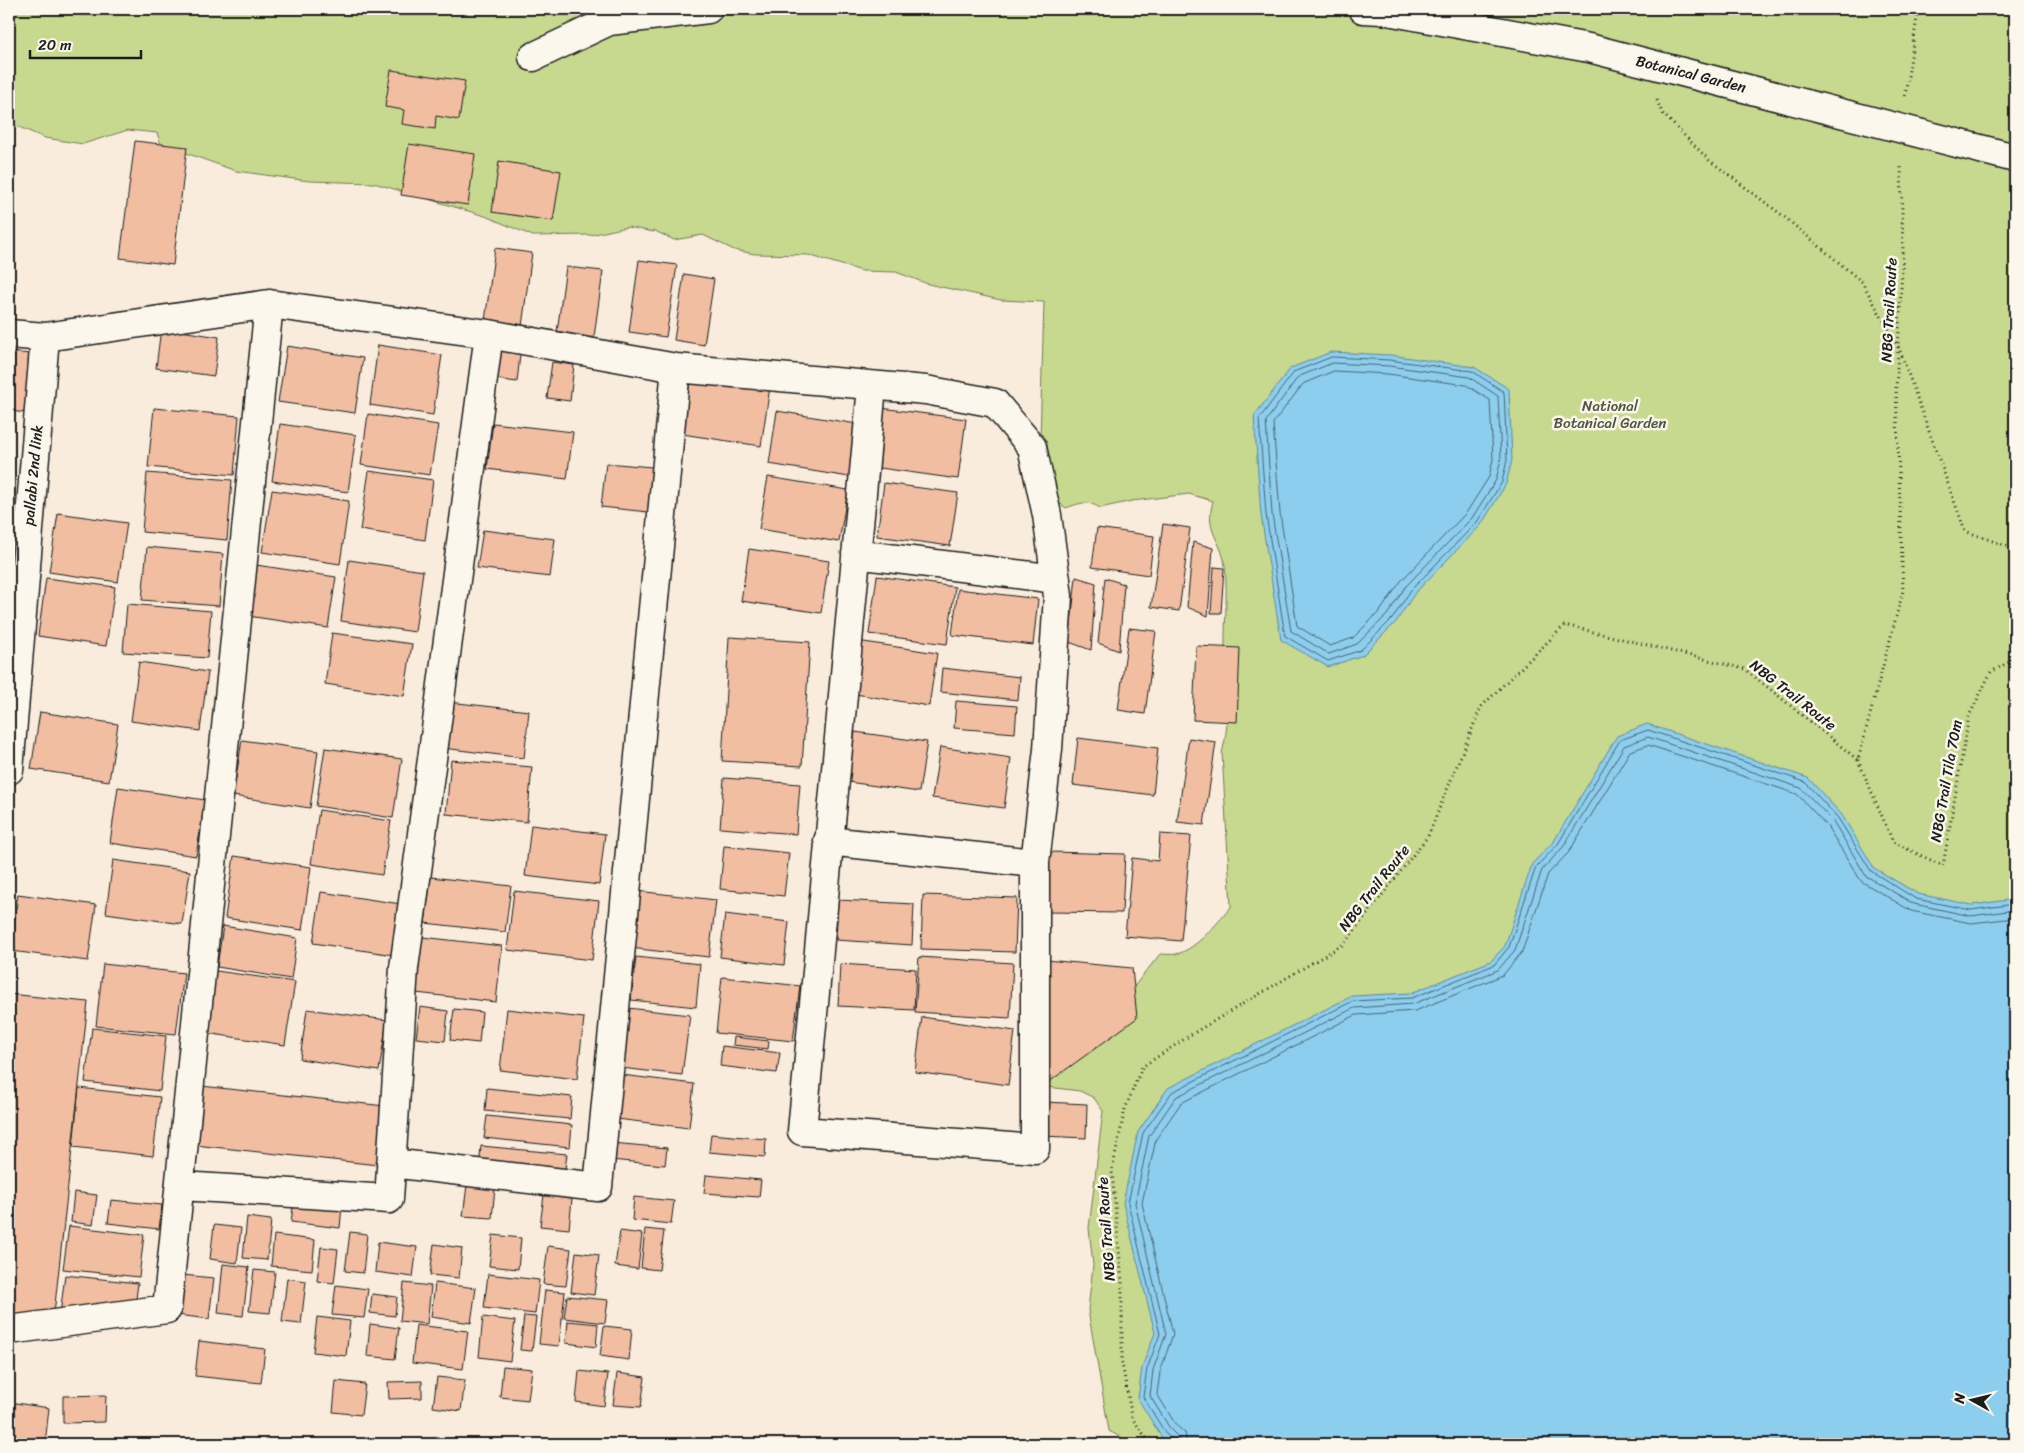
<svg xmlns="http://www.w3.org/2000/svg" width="2024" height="1453" font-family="Sriracha,sans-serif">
<rect width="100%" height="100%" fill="#f9ecdd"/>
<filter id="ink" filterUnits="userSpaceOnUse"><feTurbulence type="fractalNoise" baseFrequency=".02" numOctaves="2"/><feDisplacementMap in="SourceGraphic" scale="10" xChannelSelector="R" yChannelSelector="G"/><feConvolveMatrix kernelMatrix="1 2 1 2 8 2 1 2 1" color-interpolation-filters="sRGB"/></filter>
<g filter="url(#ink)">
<path fill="#c7d98e" stroke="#727a55" d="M 9,9 L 2015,9 L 2015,1444 L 1133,1444 L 1109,1431 L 1088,1310 L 1093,1265 L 1089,1228 L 1103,1111 L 1094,1098 L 1080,1091 L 1031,1085 L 1132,989 L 1160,954 C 1165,954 1171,955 1176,954 C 1196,950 1218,922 1231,907 L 1222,753 C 1231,720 1226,691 1225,658 C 1224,628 1228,597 1225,566 C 1222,539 1204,533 1213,501 L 1189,494 L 1132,501 L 1100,508 C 1087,500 1080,503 1066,508 L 1045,492 L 1040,440 L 1044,302 L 1001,300 L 928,284 L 896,272 L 862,271 L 808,255 L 755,254 L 734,250 L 703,235 L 674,240 L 653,230 L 654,232 L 627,227 L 590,235 L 533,236 L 485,216 L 374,183 L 309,181 L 236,171 L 161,144 L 157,133 L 128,130 L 83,144 L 45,138 L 14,125 L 9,126 Z"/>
<path fill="#8dceee" stroke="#60879a" d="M 1331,352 L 1390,355 L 1474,367 L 1509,389 L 1512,460 L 1506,484 L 1481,525 L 1415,593 L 1396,622 L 1363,655 L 1328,667 L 1281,640 L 1261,515 L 1254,416 L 1291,368 Z
M 1647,724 L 1808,778 L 1842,815 L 1874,868 L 1918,894 L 1972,905 L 2015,899 L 2015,1444 L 1171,1444 L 1162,1438 L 1138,1399 L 1142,1367 L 1155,1333 L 1123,1203 L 1138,1132 L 1168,1088 L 1352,996 L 1411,993 L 1491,961 L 1505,946 L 1532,864 L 1554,841 L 1617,736 Z"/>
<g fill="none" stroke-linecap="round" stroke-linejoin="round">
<path stroke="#496370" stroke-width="1" d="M 1332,357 L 1389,360 L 1472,371 L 1504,392 L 1507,460 L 1502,482 L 1477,522 L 1411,590 L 1392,619 L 1361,650 L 1328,661 L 1285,636 L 1266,514 L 1259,419 L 1294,372 Z
M 1333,363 L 1389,366 L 1469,377 L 1498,396 L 1501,459 L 1496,480 L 1472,518 L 1406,586 L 1387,615 L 1357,644 L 1329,654 L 1291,631 L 1272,514 L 1266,421 L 1298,377 Z
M 1334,371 L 1388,374 L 1466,385 L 1490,400 L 1493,459 L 1489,477 L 1466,513 L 1401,581 L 1381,610 L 1353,638 L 1330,646 L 1297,626 L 1280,513 L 1273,423 L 1303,384 Z
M 1173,1444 L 1173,1440 L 1166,1434 L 1143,1397 L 1147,1369 L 1160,1334 L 1128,1203 L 1143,1133 L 1172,1092 L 1353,1001 L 1412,998 L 1494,965 L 1509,947 L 1536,867 L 1558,844 L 1620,740 L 1648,730 L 1805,782 L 1838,818 L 1871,871 L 1916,899 L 1971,910 L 2015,904
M 1180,1444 L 1178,1437 L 1171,1430 L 1150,1396 L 1153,1370 L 1166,1334 L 1135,1203 L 1149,1136 L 1176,1097 L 1354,1008 L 1413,1004 L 1498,970 L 1515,950 L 1542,870 L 1563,847 L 1624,746 L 1648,737 L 1801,788 L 1833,821 L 1866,876 L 1914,904 L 1971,916 L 2015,910
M 1187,1444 L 1185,1433 L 1176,1425 L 1157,1394 L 1160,1372 L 1173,1334 L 1142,1203 L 1156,1139 L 1181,1103 L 1356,1015 L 1415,1011 L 1503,975 L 1522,952 L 1548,874 L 1569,852 L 1630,751 L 1648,745 L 1797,794 L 1827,826 L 1861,881 L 1911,911 L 1971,923 L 2015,918"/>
</g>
<path fill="#f1bea2" stroke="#1c1c1c" d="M 391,70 L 465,81 L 459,120 L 436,116 L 435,129 L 402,124 L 404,110 L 385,107 Z
M 135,141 L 187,147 L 173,265 L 120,258 Z
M 409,144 L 475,154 L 468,205 L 401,195 Z
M 499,161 L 561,171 L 553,221 L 492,212 Z
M 495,248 L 532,253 L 522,326 L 485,321 Z
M 639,260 L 677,265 L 666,337 L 629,332 Z
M 566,267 L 603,271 L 593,344 L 556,339 Z
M 684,274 L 714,279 L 704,345 L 674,340 Z
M 161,328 L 219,337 L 214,376 L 156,368 Z
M 499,343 L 521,346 L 517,382 L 495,379 Z
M 378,345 L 442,355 L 433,415 L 370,405 Z
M 287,346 L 363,358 L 355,413 L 278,402 Z
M 9,352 L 42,355 L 36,414 L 9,411 Z
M 552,362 L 574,365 L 570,401 L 547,398 Z
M 691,374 L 770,387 L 761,446 L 682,434 Z
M 154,408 L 239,416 L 234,475 L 148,467 Z
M 881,408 L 966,419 L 958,479 L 873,467 Z
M 777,411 L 857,424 L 849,477 L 769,464 Z
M 368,414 L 438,425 L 430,475 L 361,465 Z
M 493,423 L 573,432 L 567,479 L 487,469 Z
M 280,424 L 356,435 L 348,492 L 272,481 Z
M 606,463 L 652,467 L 648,512 L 601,507 Z
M 369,471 L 433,480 L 425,540 L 360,530 Z
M 147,473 L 232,480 L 227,540 L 142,532 Z
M 768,477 L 848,490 L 839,542 L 759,529 Z
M 884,483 L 958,493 L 950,546 L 877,536 Z
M 272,490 L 349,501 L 340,564 L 262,552 Z
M 58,513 L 127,523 L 118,582 L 49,572 Z
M 9,520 L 21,522 L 16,562 L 9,562 Z
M 1163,524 L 1190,528 L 1179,611 L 1151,607 Z
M 1097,528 L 1154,536 L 1149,575 L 1092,567 Z
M 483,530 L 555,539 L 550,577 L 477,568 Z
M 1193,542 L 1213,548 L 1208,616 L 1187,607 Z
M 147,547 L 223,554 L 219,606 L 142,600 Z
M 749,549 L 829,561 L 821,613 L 741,601 Z
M 349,560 L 423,571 L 415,632 L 341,621 Z
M 256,565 L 336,577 L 328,628 L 248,616 Z
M 1214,567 L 1224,568 L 1221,613 L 1211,613 Z
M 877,576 L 955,587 L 947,644 L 869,634 Z
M 1076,577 L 1096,583 L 1091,650 L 1069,642 Z
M 46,578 L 115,587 L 106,646 L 38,636 Z
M 1105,578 L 1124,584 L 1119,651 L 1098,643 Z
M 958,589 L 1038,599 L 1033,645 L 952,635 Z
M 127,604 L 211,611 L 207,658 L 123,652 Z
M 1129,628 L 1156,631 L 1145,714 L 1118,710 Z
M 332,633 L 412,644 L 404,696 L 325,684 Z
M 729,637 L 810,642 L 802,766 L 722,761 Z
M 857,641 L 937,653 L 929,706 L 849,693 Z
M 1196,646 L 1240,648 L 1237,722 L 1193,720 Z
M 139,662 L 208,672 L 200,731 L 131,721 Z
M 942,668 L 1020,677 L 1018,700 L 940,692 Z
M 956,701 L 1017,706 L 1015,733 L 954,728 Z
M 449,702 L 529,711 L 524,758 L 443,748 Z
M 40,712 L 118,724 L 109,781 L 31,769 Z
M 855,732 L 927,742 L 919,792 L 848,782 Z
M 1078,738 L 1158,748 L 1153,795 L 1073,785 Z
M 1189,738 L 1216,742 L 1204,825 L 1177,822 Z
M 242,740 L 318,751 L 310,808 L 233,796 Z
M 940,747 L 1011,758 L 1004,808 L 932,798 Z
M 325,748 L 402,759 L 393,818 L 316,806 Z
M 451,760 L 532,767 L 527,822 L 446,814 Z
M 724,778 L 800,784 L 796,834 L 720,828 Z
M 118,787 L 205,800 L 196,856 L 110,843 Z
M 319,810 L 391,821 L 382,875 L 311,864 Z
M 531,825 L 605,834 L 599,885 L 525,876 Z
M 1160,834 L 1191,836 L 1181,941 L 1125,936 L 1132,858 L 1158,861 Z
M 724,846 L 789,853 L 784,896 L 720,889 Z
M 1049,852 L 1125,854 L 1122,913 L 1048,912 Z
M 234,856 L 311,867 L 302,930 L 225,918 Z
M 113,860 L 190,871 L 182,924 L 106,913 Z
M 431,877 L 511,886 L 505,932 L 425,923 Z
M 514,891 L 599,901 L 592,960 L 507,950 Z
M 637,891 L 716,900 L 709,957 L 630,948 Z
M 321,892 L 401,904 L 394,955 L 313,943 Z
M 18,894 L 96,905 L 88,961 L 11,951 Z
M 923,895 L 1017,898 L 1015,952 L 921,949 Z
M 838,900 L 914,904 L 912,945 L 836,940 Z
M 725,914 L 789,922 L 784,965 L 720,957 Z
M 223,926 L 297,938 L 291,979 L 217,967 Z
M 422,937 L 502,946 L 496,1002 L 416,993 Z
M 636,957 L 700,964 L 696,1007 L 631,1000 Z
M 919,957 L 1013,963 L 1010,1018 L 915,1012 Z
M 1046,960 L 1132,968 L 1137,1018 L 1042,1087 Z
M 103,964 L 184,973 L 176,1034 L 96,1026 Z
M 840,964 L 916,969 L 914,1010 L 838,1006 Z
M 209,970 L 295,982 L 285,1045 L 200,1032 Z
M 722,977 L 800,986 L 793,1041 L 716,1033 Z
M 9,994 L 88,1002 L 54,1314 L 9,1315 Z
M 420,1007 L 448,1011 L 445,1041 L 416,1038 Z
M 628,1008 L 690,1015 L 682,1075 L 621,1068 Z
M 307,1009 L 387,1020 L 379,1071 L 300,1059 Z
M 454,1009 L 482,1012 L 479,1043 L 450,1040 Z
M 507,1009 L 584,1018 L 577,1079 L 500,1070 Z
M 922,1017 L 1015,1031 L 1008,1085 L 915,1072 Z
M 92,1028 L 166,1036 L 160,1091 L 85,1082 Z
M 734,1037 L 769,1041 L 768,1049 L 733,1045 Z
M 722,1046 L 780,1053 L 777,1073 L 720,1066 Z
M 622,1075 L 694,1084 L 689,1128 L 617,1119 Z
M 201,1086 L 385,1106 L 378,1165 L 195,1145 Z
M 79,1088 L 160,1097 L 153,1156 L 73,1147 Z
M 487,1088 L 572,1097 L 570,1119 L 485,1111 Z
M 1044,1102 L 1087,1104 L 1086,1138 L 1042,1136 Z
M 487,1116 L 572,1125 L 570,1147 L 484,1138 Z
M 711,1134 L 766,1139 L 765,1157 L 709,1152 Z
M 612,1143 L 667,1148 L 665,1165 L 610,1160 Z
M 481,1146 L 567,1154 L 564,1176 L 479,1168 Z
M 706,1175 L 761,1180 L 759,1197 L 704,1193 Z
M 467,1185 L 495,1188 L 492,1218 L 463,1216 Z
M 74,1192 L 97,1195 L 93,1225 L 71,1222 Z
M 544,1195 L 572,1199 L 569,1229 L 540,1226 Z
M 634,1197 L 674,1201 L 671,1224 L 632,1220 Z
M 111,1200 L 162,1205 L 159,1229 L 108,1223 Z
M 294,1200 L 342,1206 L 340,1228 L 291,1222 Z
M 247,1217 L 271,1220 L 267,1260 L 243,1258 Z
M 214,1225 L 241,1228 L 237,1263 L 210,1259 Z
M 69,1226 L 144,1235 L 139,1277 L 63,1269 Z
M 645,1229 L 664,1231 L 659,1270 L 641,1268 Z
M 620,1231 L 642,1234 L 638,1269 L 615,1266 Z
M 350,1232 L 367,1234 L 363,1273 L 345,1271 Z
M 274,1235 L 315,1240 L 312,1270 L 271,1266 Z
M 493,1235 L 521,1238 L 518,1269 L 489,1266 Z
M 378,1242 L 417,1247 L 413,1277 L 375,1272 Z
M 434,1244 L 462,1248 L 459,1278 L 430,1275 Z
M 548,1246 L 571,1249 L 566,1286 L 543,1284 Z
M 321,1247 L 338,1249 L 334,1283 L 317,1281 Z
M 576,1252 L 599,1255 L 594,1295 L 571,1292 Z
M 223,1264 L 249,1267 L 243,1316 L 218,1313 Z
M 254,1270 L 275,1272 L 270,1313 L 249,1311 Z
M 488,1274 L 539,1280 L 535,1314 L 484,1308 Z
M 65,1275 L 138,1283 L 135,1307 L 60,1314 Z
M 182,1275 L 214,1278 L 209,1319 L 177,1315 Z
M 287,1278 L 306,1281 L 301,1324 L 282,1322 Z
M 404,1283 L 431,1286 L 427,1324 L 400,1321 Z
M 435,1283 L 476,1288 L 471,1323 L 431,1317 Z
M 336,1285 L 368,1289 L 364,1318 L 332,1315 Z
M 545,1290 L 565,1292 L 559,1346 L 539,1344 Z
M 372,1294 L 397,1297 L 395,1316 L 370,1313 Z
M 567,1296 L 608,1300 L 605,1323 L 564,1318 Z
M 524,1316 L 536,1317 L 532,1351 L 520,1350 Z
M 317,1317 L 350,1321 L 346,1356 L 313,1352 Z
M 483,1317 L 515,1321 L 510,1361 L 479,1357 Z
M 568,1321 L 598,1324 L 596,1347 L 566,1343 Z
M 370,1324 L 399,1328 L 395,1359 L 367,1356 Z
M 416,1325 L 468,1331 L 463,1369 L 412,1363 Z
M 604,1326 L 632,1329 L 629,1360 L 600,1356 Z
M 199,1341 L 265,1349 L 261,1383 L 195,1376 Z
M 503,1366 L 532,1369 L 528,1400 L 500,1397 Z
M 579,1371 L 608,1374 L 604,1406 L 576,1402 Z
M 617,1373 L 645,1377 L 641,1407 L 613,1405 Z
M 437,1377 L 465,1380 L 461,1411 L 433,1407 Z
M 336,1381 L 365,1384 L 361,1415 L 333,1412 Z
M 422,1381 L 422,1398 L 389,1399 L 388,1382 Z
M 106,1395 L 105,1422 L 63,1423 L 63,1396 Z
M 9,1402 L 49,1408 L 45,1444 L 9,1444 Z"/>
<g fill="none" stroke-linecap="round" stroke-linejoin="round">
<g stroke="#1c1c1c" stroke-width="31">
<path id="minor" d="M 1363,9 L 1382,10 L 1589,48 L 2015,158
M 533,57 L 609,21 L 708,9
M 9,334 L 45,337 L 269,304 L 489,334 L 676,368 L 926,390 L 995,403 L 1032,447 L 1047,515 L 1058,596 L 1048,749 L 1035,863 L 1035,1149 L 802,1131 L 872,387
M 856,554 L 1056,579
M 9,770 L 45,337
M 828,841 L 1035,863
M 391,1163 L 598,1187 L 676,368
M 181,1186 L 389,1199 L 404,968 L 489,334
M 9,1330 L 167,1309 L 269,304"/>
</g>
<path stroke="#1c1c1c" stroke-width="3" stroke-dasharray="1 4" stroke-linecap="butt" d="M 1905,96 L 1918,11 L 1921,9
M 1657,100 L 1662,113 L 1709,160 L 1782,215 L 1862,282 L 1899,348 L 1965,531 L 2015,549
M 2011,661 L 2010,646 L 2015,623
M 1858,760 L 1893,842 L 1943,866 L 1969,716 L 1991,672 L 2011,661 L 2015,662
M 1154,1444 L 1147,1439 L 1132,1418 L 1122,1363 L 1122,1282 L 1112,1171 L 1125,1109 L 1142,1067 L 1192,1034 L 1344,944 L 1428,836 L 1481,707 L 1565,625 L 1745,669 L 1858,760 L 1903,591 L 1896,389 L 1903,251 L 1901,164"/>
<use href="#minor" stroke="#fbf7ec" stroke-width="28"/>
</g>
</g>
<g text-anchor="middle" stroke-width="5" stroke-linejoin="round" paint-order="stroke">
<g font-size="15" fill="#1c1c1c" stroke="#fbf7ec">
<text transform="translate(1691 74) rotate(14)" y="5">Botanical Garden</text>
<text transform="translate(1889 310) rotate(-87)" y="5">NBG Trail Route</text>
<text transform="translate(33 475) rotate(-85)" y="5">pallabi 2nd link</text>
<text transform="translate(1793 695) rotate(38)" y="5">NBG Trail Route</text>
<text transform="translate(1946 781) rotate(-80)" y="5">NBG Trail Tila 70m</text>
<text transform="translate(1374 888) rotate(-52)" y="5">NBG Trail Route</text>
<text transform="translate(1106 1229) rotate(-94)" y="5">NBG Trail Route</text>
</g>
<g font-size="15" fill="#4f553e" stroke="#fbf7ec">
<text x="1610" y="411">National<tspan x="1610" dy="17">Botanical Garden</tspan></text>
</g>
</g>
<rect width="2024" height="1453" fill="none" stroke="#fbf7ec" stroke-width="30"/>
<rect x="15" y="15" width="1994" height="1423" fill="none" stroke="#1c1c1c" stroke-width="2" filter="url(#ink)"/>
<g transform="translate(1972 1400) rotate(278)" stroke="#fbf7ec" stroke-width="4" paint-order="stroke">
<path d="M0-4L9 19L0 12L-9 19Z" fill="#1c1c1c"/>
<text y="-8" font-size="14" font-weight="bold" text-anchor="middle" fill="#1c1c1c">N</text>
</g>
<path d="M30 50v8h111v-8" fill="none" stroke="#1c1c1c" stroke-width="2.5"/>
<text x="38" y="50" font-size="15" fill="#1c1c1c" stroke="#fbf7ec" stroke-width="4" paint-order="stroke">20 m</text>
</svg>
